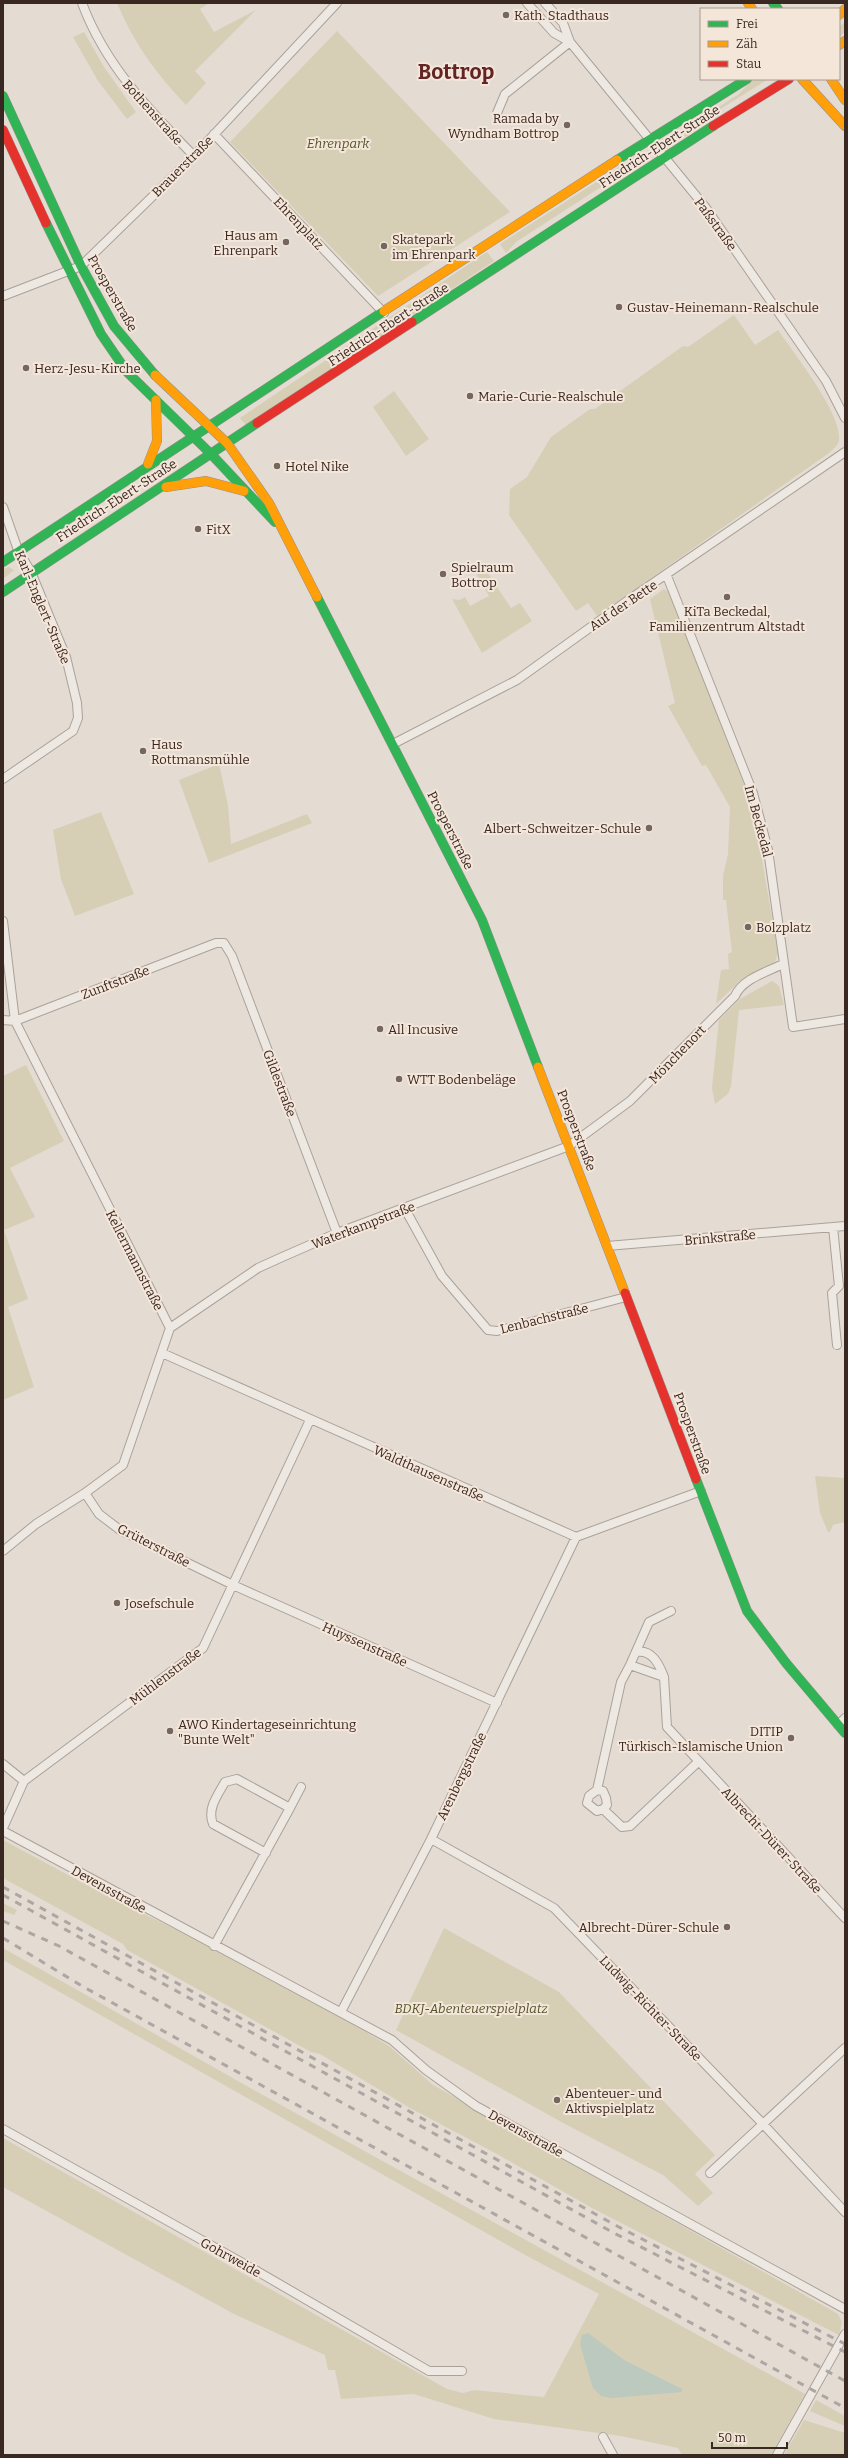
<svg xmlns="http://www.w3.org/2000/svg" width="848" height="2458" font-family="Bitter,serif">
<rect width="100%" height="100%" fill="#e4dbd2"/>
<path fill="#d6cfb5" d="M 117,3 L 209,3 L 200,9 L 214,32 L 256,10 L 195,71 L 206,83 L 186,105 C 157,75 133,42 117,3 Z
M 845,22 L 845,32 L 839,37 L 839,27 Z
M 337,31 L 510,212 L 378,296 L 230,142 Z
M 84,32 L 104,67 L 136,112 L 127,119 L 98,81 L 73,37 Z
M 753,79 L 767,80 L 706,118 L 686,137 L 681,131 L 739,94 Z
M 643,152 L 645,155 L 638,163 L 516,242 L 506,253 L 500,244 Z
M 487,252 L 494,261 L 246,425 L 240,418 Z
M 734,315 L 755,345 L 778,330 C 793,352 842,414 839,439 C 839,445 833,449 829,453 L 597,616 L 588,603 L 576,611 L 509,515 L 510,489 L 527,477 L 551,437 L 590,409 L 595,409 L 683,346 L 688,347 Z
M 394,391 L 429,439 L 406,456 L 373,407 Z
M 483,566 L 511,608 L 520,603 L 532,621 L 482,653 L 452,599 L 459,600 L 465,597 L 470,606 L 489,596 L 475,571 Z
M 9,567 L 14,570 L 3,579 L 3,569 Z
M 664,589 L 670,593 L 747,792 L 755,819 L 778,953 L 775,962 L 739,982 L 716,1004 L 721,970 L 729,969 L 728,954 L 732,952 L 726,900 L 723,900 L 723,876 L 728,854 L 730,807 L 706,765 L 702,766 L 668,706 L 675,703 L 650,599 Z
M 219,764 L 228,805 L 231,844 L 307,814 L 312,823 L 209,863 L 179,780 Z
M 101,812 L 134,894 L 75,916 L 61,879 L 53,830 Z
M 772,981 L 779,986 L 784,1005 L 739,1010 L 731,1086 L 728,1094 L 715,1104 L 712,1088 L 719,1020 L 740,999 Z
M 26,1065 L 64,1141 L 10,1168 L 35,1217 L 4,1230 L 28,1299 L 8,1307 L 34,1387 L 3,1400 L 3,1076 Z
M 815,1476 L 845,1478 L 845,1522 L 833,1525 L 830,1532 L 828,1532 L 820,1513 Z
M 3,1840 L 109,1897 L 216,1949 L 328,2009 L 389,2046 L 433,2085 L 838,2314 L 842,2322 L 839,2335 L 592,2208 L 497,2154 L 410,2108 L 320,2054 L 311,2052 L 127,1950 L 123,1944 L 3,1878 Z
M 3,1903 L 17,1910 L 14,1915 L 3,1911 Z
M 444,1928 L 559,1992 L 715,2155 L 695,2174 L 713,2193 L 698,2206 L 663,2175 L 565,2124 L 396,2030 Z
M 3,1948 L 261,2094 L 805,2394 L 771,2455 L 682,2455 L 678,2448 L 621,2436 L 494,2419 L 414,2394 L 341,2399 L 335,2370 L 328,2370 L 325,2355 L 234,2314 L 3,2187 L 3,2138 L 447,2389 L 463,2393 L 474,2390 L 544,2397 L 599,2294 L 527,2256 L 3,1960 Z
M 816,2400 L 845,2416 L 845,2426 L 810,2411 Z
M 804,2420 L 845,2433 L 845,2455 L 784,2455 Z"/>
<path fill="#bbc9be" d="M 588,2333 L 624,2360 L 682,2389 L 682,2392 L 611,2398 L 601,2396 L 593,2388 L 580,2344 L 582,2335 Z"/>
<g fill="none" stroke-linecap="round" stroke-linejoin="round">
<g stroke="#aaa19a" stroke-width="10">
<path id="street" d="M 82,3 C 105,65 148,109 194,156
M 527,3 L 554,33 L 570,42
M 545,3 L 563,23 L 570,42 L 588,64 L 706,208 L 826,381 L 845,418
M 497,113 L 505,94 L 570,42
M 214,134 L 384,313
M 3,296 L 81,266 L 194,156 L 337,3
M 3,507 L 18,550 L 31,572 L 66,657 L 77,703 L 78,718 L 73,731 L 3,779
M 667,576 L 753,793 L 768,850 L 793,1027 L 845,1019
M 393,744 L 517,680 L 627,601 L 845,452
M 3,921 L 15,1021 L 170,1328 L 123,1465 L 85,1493 L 36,1524 L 3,1551
M 3,1020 L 15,1021 L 216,943 L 224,943 L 232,956 L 337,1233
M 405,1209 L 442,1276 L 488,1330 L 497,1331 L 626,1297
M 833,1227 L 839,1286 L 832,1293 L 837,1345
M 607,1246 L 845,1226
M 170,1328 L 258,1268 L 280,1258 L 337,1233 L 569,1146 L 630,1101 L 735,996 C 742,979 767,972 783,964
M 162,1353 L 576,1537 L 701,1491
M 85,1493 L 99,1514 L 120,1530 L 233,1585 L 497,1703
M 636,1652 C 652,1649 659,1664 664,1677
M 630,1665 L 649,1622 L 671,1611
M 838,1725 L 845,1718
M 3,1764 L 24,1781
M 597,1790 L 603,1791 L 606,1798 L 607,1805 L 603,1809 L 597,1811 L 587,1803 L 589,1796 L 597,1790 L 621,1682 L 630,1665 L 664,1677 L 667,1727 L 845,1918
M 290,1808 L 301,1787
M 603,1809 L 622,1827 L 630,1826 L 698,1762
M 3,1828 L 24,1781 L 203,1648 L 310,1420
M 3,1831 L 392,2040 L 426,2070 L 476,2106 L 845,2309
M 431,1839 L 554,1908 L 763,2124 L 845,2212
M 214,1946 L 290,1808 L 237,1779 L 225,1782 C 217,1796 207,1809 213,1824 L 266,1853
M 341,2012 L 431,1839 L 576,1537
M 3,2129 L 250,2267 L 429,2371 L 462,2371
M 710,2173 L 845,2048
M 603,2437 L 613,2455
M 777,2455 L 845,2334"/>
</g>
<g stroke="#9a908a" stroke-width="10">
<path id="fast" d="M 773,3 L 778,9
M 3,96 L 81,266 L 114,326 L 155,375
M 617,160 L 747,79
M 46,223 L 101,334 L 127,372 L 211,454 L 275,522
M 412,322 L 713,126
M 3,562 L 384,311
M 3,592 L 257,423
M 317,597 L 482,920 L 538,1067
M 696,1479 L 747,1611 L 786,1663 L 845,1733"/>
</g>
<g stroke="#9a908a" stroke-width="10">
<path id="slow" d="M 748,3 L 752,9
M 839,15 L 845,9
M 839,45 L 845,41
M 802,79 L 845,126
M 831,79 L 845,100
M 384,311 L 617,160
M 155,375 L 227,443 L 269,503 L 317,597
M 148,464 L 157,441 L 156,400
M 166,487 L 206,481 L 244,491
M 538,1067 L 625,1293"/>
</g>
<g stroke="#9a908a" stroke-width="10">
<path id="jam" d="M 713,126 L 789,79
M 3,130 L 46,223
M 257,423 L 412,322
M 625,1293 L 696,1479"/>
</g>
<use href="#street" stroke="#ede8e2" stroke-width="8"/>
<use href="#fast" stroke="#30b455" stroke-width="9"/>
<use href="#slow" stroke="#ff9f0a" stroke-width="9"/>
<use href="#jam" stroke="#e5322d" stroke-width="9"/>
<path stroke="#ada6a2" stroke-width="3" stroke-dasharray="7 7" stroke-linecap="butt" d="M 3,1887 L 617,2226 L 845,2344
M 3,1895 L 614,2233 L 845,2352
M 3,1921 L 59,1946 L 845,2381
M 3,1938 L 82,1986 L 845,2408"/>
</g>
<g fill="#756660" stroke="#f4e6d9" stroke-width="1.5">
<circle cx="506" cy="15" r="4"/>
<circle cx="567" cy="125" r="4"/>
<circle cx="286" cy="242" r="4"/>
<circle cx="384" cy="246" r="4"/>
<circle cx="619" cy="307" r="4"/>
<circle cx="26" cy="368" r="4"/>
<circle cx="470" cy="396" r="4"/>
<circle cx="277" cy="466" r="4"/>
<circle cx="198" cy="529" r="4"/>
<circle cx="443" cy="574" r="4"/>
<circle cx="727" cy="597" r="4"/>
<circle cx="143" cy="751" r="4"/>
<circle cx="649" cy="828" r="4"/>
<circle cx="748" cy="927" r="4"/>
<circle cx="380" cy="1029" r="4"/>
<circle cx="399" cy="1079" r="4"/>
<circle cx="117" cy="1603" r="4"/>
<circle cx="170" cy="1731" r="4"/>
<circle cx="791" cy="1738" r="4"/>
<circle cx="727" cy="1927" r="4"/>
<circle cx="557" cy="2100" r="4"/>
</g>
<g text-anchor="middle" stroke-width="4" stroke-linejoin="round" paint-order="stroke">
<g font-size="13" fill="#392722" stroke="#f4e6d9" text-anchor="start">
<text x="514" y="20">Kath. Stadthaus</text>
<text x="559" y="123" text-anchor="end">Ramada by<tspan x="559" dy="15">Wyndham Bottrop</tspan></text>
<text x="278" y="240" text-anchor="end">Haus am<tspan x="278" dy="15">Ehrenpark</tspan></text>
<text x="392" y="244">Skatepark<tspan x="392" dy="15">im Ehrenpark</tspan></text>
<text x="627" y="312">Gustav-Heinemann-Realschule</text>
<text x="34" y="373">Herz-Jesu-Kirche</text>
<text x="478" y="401">Marie-Curie-Realschule</text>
<text x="285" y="471">Hotel Nike</text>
<text x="206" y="534">FitX</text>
<text x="451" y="572">Spielraum<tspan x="451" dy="15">Bottrop</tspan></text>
<text x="727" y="616" text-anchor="middle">KiTa Beckedal,<tspan x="727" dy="15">Familienzentrum Altstadt</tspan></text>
<text x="151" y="749">Haus<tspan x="151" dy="15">Rottmansmühle</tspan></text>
<text x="641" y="833" text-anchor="end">Albert-Schweitzer-Schule</text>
<text x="756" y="932">Bolzplatz</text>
<text x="388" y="1034">All Incusive</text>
<text x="407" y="1084">WTT Bodenbeläge</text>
<text x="125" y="1608">Josefschule</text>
<text x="178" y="1729">AWO Kindertageseinrichtung<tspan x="178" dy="15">"Bunte Welt"</tspan></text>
<text x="783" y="1736" text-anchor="end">DITIP<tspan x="783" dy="15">Türkisch-Islamische Union</tspan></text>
<text x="719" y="1932" text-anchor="end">Albrecht-Dürer-Schule</text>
<text x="565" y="2098">Abenteuer- und<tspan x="565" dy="15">Aktivspielplatz</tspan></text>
</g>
<g font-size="13" fill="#392722" stroke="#f4e6d9">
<text transform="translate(153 112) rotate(48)" y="5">Bothenstraße</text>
<text transform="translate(659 146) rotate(-33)" y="5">Friedrich-Ebert-Straße</text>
<text transform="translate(182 166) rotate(-45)" y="5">Brauerstraße</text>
<text transform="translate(299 223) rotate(47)" y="5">Ehrenplatz</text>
<text transform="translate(716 224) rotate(54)" y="5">Paßstraße</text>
<text transform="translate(113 293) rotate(60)" y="5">Prosperstraße</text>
<text transform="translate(388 324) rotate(-33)" y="5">Friedrich-Ebert-Straße</text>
<text transform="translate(116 500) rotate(-33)" y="5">Friedrich-Ebert-Straße</text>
<text transform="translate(623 605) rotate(-34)" y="5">Auf der Bette</text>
<text transform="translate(43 607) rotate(67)" y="5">Karl-Englert-Straße</text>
<text transform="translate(759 821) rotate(75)" y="5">Im Beckedal</text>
<text transform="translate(451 830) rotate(63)" y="5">Prosperstraße</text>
<text transform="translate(115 982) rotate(-21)" y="5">Zunftstraße</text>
<text transform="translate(677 1054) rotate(-46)" y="5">Mönchenort</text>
<text transform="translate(280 1083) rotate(69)" y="5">Gildestraße</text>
<text transform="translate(577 1130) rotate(69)" y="5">Prosperstraße</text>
<text transform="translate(363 1225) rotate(-21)" y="5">Waterkampstraße</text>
<text transform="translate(720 1237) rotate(-5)" y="5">Brinkstraße</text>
<text transform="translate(135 1260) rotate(63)" y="5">Kellermannstraße</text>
<text transform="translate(544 1318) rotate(-14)" y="5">Lenbachstraße</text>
<text transform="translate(693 1433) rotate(70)" y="5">Prosperstraße</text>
<text transform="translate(429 1473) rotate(24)" y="5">Waldthausenstraße</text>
<text transform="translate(154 1545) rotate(27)" y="5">Grüterstraße</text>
<text transform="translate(365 1644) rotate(24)" y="5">Huyssenstraße</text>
<text transform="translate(165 1676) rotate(-37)" y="5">Mühlenstraße</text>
<text transform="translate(461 1776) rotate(-64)" y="5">Arenbergstraße</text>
<text transform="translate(772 1840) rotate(47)" y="5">Albrecht-Dürer-Straße</text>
<text transform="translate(109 1889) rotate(29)" y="5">Devensstraße</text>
<text transform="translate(651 2008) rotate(46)" y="5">Ludwig-Richter-Straße</text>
<text transform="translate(526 2133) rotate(29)" y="5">Devensstraße</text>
<text transform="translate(231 2257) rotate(29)" y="5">Gohrweide</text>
</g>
<g font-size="13" font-style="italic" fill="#53542a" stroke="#f4e6d9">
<text x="338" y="148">Ehrenpark</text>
<text x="471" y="2013">BDKJ-Abenteuerspielplatz</text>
</g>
<g font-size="21" font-weight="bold" fill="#632425" stroke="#f4e6d9">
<text x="456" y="79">Bottrop</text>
</g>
</g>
<rect width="848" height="2458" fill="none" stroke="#392722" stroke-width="8"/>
<rect x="700" y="8" width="140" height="72" fill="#f4e6d9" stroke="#a99a90"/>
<rect x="708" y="21" width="20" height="6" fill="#30b455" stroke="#a99a90"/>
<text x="736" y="28" font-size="12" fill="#392722">Frei</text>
<rect x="708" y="41" width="20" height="6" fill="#ff9f0a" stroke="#a99a90"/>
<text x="736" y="48" font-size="12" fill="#392722">Zäh</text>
<rect x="708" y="61" width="20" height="6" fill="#e5322d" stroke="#a99a90"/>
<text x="736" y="68" font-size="12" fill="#392722">Stau</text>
<path d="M712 2442v6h75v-6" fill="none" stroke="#392722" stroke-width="2"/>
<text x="718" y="2442" font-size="12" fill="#392722" stroke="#f4e6d9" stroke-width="3" paint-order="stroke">50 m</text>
</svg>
